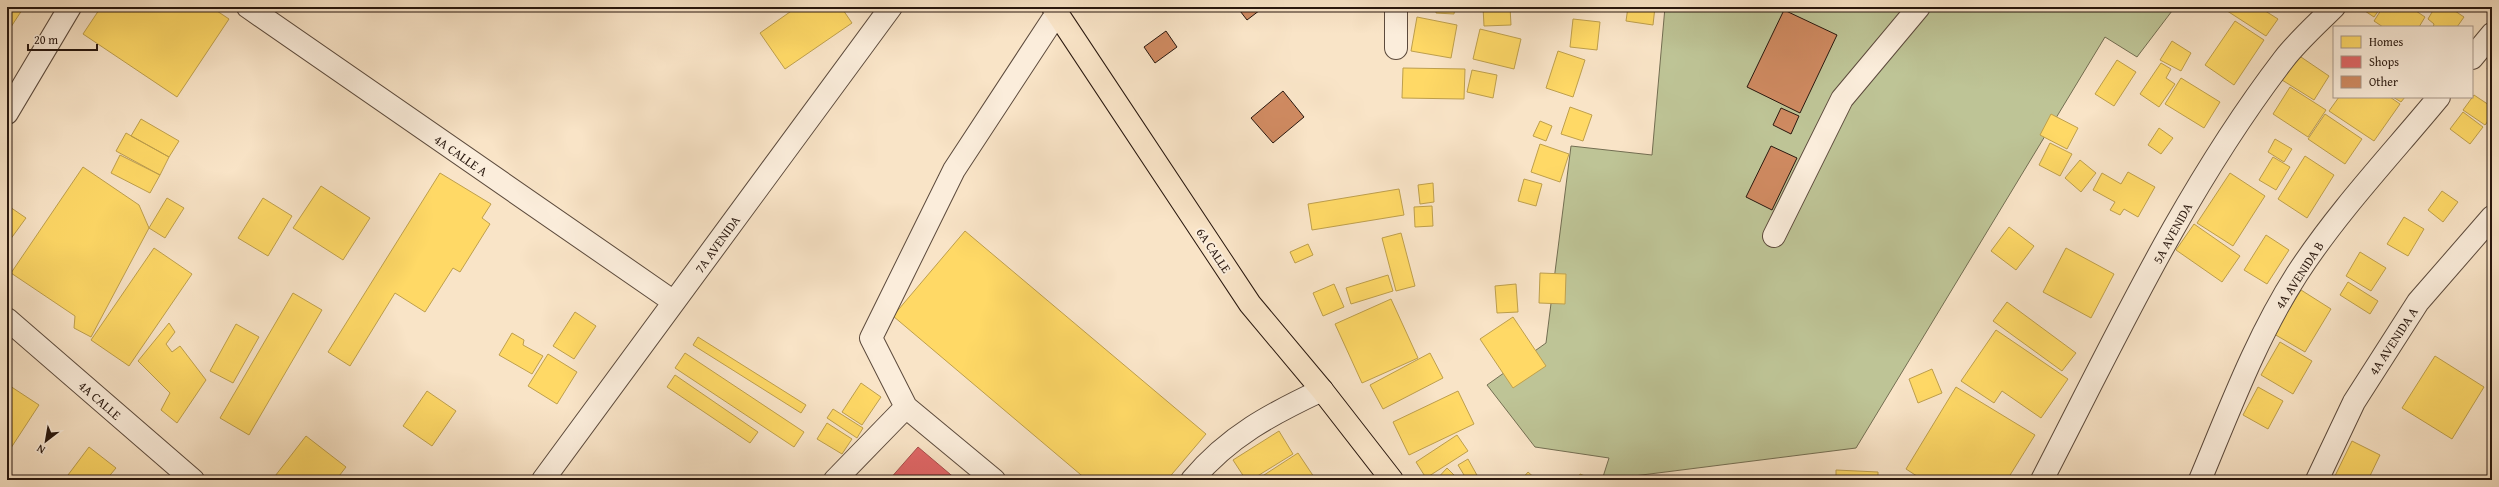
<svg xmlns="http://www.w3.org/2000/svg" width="2499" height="487" font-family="'Gentium Book Plus',serif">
<rect width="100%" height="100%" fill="#f9e4c7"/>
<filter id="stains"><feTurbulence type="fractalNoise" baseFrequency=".005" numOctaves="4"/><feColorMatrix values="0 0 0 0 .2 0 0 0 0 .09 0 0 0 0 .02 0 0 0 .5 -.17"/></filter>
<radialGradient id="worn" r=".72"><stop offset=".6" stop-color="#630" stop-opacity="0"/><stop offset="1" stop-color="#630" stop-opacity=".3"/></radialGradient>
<path fill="#bec496" stroke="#736e52" d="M 1665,7 L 2175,7 L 2137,57 L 2105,37 L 1856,448 L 1602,480 L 1609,458 L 1535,447 L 1487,385 L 1546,343 L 1571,146 L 1652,155 Z"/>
<path fill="#ffd966" stroke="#be9f4c" d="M 7,7 L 24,7 L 7,33 Z
M 101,7 L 211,7 L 229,19 L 177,97 L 83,34 Z
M 797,7 L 841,7 L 852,23 L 785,69 L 760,33 Z
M 1436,7 L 1455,7 L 1454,14 L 1436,13 Z
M 1483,7 L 1510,7 L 1511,25 L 1484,26 Z
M 1628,7 L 1655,7 L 1653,25 L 1626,21 Z
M 2221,7 L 2259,7 L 2278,19 L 2266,36 Z
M 2359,7 L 2381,7 L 2374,17 Z
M 2383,7 L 2410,7 L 2425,17 L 2419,27 L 2383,27 L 2374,21 Z
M 2435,7 L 2449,7 L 2464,17 L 2457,27 L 2433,27 L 2434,24 L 2428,19 Z
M 1417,17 L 1457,25 L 1451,58 L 1411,51 Z
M 1573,19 L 1600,22 L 1597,50 L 1570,47 Z
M 2235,21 L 2264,40 L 2234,85 L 2205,65 Z
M 1480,29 L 1521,39 L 1514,69 L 1473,59 Z
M 2172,41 L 2191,53 L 2181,71 L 2160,60 Z
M 1558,51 L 1585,60 L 1573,97 L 1546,88 Z
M 2298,55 L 2329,76 L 2314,100 L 2282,80 Z
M 2117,60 L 2136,72 L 2114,106 L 2095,94 Z
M 2492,61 L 2492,72 L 2487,69 Z
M 2161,63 L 2171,69 L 2166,78 L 2175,84 L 2159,107 L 2140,94 Z
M 1403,68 L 1465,69 L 1464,99 L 1402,98 Z
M 1472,70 L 1497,75 L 1493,98 L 1467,92 Z
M 2181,78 L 2220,102 L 2204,128 L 2165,104 Z
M 2290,87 L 2326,110 L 2308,137 L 2273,114 Z
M 2474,95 L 2492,107 L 2492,116 L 2485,125 L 2463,110 Z
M 2339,97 L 2390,97 L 2400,104 L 2374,141 L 2329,111 Z
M 2393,97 L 2405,97 L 2401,102 Z
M 1570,107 L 1592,115 L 1583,141 L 1561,134 Z
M 2463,112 L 2483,127 L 2470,144 L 2450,129 Z
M 2051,114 L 2078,128 L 2067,149 L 2040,135 Z
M 2325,114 L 2362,139 L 2345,164 L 2308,139 Z
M 141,119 L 179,141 L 169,157 L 131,136 Z
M 1540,121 L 1552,126 L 1546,141 L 1533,136 Z
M 2159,128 L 2173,138 L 2161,154 L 2148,145 Z
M 126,133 L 169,157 L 160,175 L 116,151 Z
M 2275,139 L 2292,149 L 2284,162 L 2268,152 Z
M 2050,143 L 2072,154 L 2060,176 L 2039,165 Z
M 1540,144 L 1569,154 L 1560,182 L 1531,172 Z
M 120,155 L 160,175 L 150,193 L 111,173 Z
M 2305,156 L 2334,175 L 2307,218 L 2278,199 Z
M 2273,157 L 2290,167 L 2276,190 L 2259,180 Z
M 2080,160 L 2096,173 L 2081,192 L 2065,178 Z
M 83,167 L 139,205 L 149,228 L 91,337 L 74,328 L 75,316 L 11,273 Z
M 2128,172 L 2155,187 L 2138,217 L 2124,209 L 2120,215 L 2110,210 L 2115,202 L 2093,190 L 2102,173 L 2121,184 Z
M 440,173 L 491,204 L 482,218 L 490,224 L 460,272 L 453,268 L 425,312 L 395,293 L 350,366 L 328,352 Z
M 2230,173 L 2265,196 L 2233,246 L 2197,223 Z
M 1524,179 L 1542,184 L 1536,206 L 1518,201 Z
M 1433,183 L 1434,202 L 1420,204 L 1418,185 Z
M 321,186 L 370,218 L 343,260 L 293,228 Z
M 1399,189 L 1404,215 L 1312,230 L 1308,204 Z
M 2442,191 L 2458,202 L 2443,222 L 2428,210 Z
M 167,198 L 184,208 L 165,238 L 149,228 Z
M 263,198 L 292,216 L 268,256 L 238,238 Z
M 7,205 L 26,218 L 7,244 Z
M 1432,206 L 1433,226 L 1415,227 L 1414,207 Z
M 2404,217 L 2424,229 L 2408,256 L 2387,244 Z
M 2194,224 L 2240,256 L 2222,282 L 2176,250 Z
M 2009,227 L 2034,246 L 2016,270 L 1991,251 Z
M 965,231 L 1206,434 L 1167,480 L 1087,480 L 893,316 Z
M 1401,233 L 1415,286 L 1396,291 L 1382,238 Z
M 2266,235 L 2289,250 L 2267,284 L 2244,270 Z
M 1308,244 L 1313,255 L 1295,263 L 1290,252 Z
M 154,248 L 192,274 L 129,366 L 91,340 Z
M 2066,248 L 2114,274 L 2091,318 L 2043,292 Z
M 2360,252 L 2386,268 L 2371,291 L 2346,276 Z
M 1540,273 L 1566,274 L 1565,304 L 1539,303 Z
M 1388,275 L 1393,291 L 1351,304 L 1346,288 Z
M 2348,282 L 2378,301 L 2370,314 L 2340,295 Z
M 1334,284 L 1344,307 L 1323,316 L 1313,293 Z
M 1516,284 L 1518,312 L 1497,313 L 1495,286 Z
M 2301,290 L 2331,309 L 2305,352 L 2274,334 Z
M 293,293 L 322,310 L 249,435 L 220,418 Z
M 1391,299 L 1418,358 L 1362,383 L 1335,324 Z
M 2007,302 L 2076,353 L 2062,371 L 1993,321 Z
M 575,312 L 596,326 L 574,359 L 553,346 Z
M 1513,317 L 1546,366 L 1513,388 L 1480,339 Z
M 169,323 L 175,332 L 166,344 L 172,352 L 180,346 L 206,380 L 177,423 L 161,410 L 170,393 L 138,361 Z
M 236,324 L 259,337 L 233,383 L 210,371 Z
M 1996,330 L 2068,379 L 2041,418 L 2002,391 L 1994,403 L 1961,381 Z
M 512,333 L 524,340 L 523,345 L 543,356 L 532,374 L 499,355 Z
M 698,337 L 806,405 L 801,413 L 693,345 Z
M 2280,342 L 2312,361 L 2293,394 L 2261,375 Z
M 685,353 L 804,432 L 794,447 L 675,368 Z
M 1430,353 L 1443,378 L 1383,409 L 1370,385 Z
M 548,354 L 577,372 L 557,404 L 528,386 Z
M 2435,356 L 2484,387 L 2452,439 L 2402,408 Z
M 1932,369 L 1942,393 L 1918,403 L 1909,379 Z
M 675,375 L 758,432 L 750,443 L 667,387 Z
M 861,383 L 881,397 L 862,425 L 842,412 Z
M 7,384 L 39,405 L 7,454 Z
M 1956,387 L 2035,435 L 2007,480 L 1923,480 L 1906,469 Z
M 2258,387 L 2283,401 L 2268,429 L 2243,415 Z
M 427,391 L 456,411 L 432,446 L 403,426 Z
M 1458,391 L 1474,424 L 1409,455 L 1393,422 Z
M 833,409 L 863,428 L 857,438 L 827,418 Z
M 827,423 L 852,439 L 842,454 L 817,439 Z
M 1279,431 L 1293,454 L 1251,480 L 1246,480 L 1233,460 Z
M 1457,435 L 1468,451 L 1426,478 L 1416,462 Z
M 306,436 L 346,467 L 336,480 L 272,480 Z
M 2352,441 L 2380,455 L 2368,480 L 2333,480 Z
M 89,447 L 116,468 L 106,480 L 75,480 L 68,475 Z
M 1298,453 L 1316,480 L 1263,480 L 1261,477 Z
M 1468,459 L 1478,477 L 1473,480 L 1467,480 L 1458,465 Z
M 1447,468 L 1456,477 L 1454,480 L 1436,480 Z
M 1836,470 L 1878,472 L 1878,480 L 1836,480 Z
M 1528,472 L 1537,480 L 1521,480 Z
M 1580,474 L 1595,480 L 1577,480 Z
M 68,475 L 75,480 L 65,480 Z"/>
<path fill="#e06666" stroke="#a94e4c" d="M 918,447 L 957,480 L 889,480 Z"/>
<path fill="#cf8a61" stroke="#28170e" d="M 1237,7 L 1264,7 L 1247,20 Z
M 1784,10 L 1837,35 L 1800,113 L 1747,87 Z
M 1166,31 L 1177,47 L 1155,63 L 1144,47 Z
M 1283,91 L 1304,117 L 1273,143 L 1251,118 Z
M 1781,108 L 1799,116 L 1791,134 L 1773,125 Z
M 1771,146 L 1797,158 L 1772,210 L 1746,197 Z"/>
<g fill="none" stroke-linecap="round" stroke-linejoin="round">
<g stroke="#5c4a3c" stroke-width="24">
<path id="minor" d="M 248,7 L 674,302
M 1396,7 L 1396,48
M 2472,58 L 2492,34
M 7,113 L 70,7
M 1774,236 L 1842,99 L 1919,7
M 7,319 L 193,480
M 543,480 L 891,7
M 835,480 L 906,407
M 994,480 L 906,407 L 871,338 L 954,170 L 1057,13
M 1192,480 C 1229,436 1271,414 1322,390
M 2042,480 C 2116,337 2185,188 2284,59 C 2298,41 2317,24 2334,7
M 2200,480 C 2229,411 2256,338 2297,274 C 2338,211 2391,155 2439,97
M 2317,480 L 2354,402 L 2418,302 L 2492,217"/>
</g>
<g stroke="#28170e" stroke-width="24">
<path id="major" d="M 1053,7 L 1250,304 L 1322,390 L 1392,480"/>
</g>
<use href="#minor" stroke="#fbeddb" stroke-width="22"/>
<use href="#major" stroke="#f9e4c7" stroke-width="22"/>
</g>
<g text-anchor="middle" stroke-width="4" stroke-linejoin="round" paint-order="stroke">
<g font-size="13" fill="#28170e" stroke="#fbeddb">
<text transform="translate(461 155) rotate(35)" y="5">4A CALLE A</text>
<text transform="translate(2172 233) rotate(-61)" y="5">5A AVENIDA</text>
<text transform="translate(717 244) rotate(-54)" y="5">7A AVENIDA</text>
<text transform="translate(1214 250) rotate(56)" y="5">6A CALLE</text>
<text transform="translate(2299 275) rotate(-57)" y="5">4A AVENIDA B</text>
<text transform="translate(2393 341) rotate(-57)" y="5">4A AVENIDA A</text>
<text transform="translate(100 400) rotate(41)" y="5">4A CALLE</text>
</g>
</g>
<rect width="2499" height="487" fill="none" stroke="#f9e4c7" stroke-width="24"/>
<rect x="8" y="8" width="2483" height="471" fill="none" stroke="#28170e" stroke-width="2"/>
<rect x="12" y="12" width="2475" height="463" fill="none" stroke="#28170e"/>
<rect x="2333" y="26" width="140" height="72" fill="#fbeddb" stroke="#a79789"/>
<rect x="2341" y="36" width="20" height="12" fill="#ffd966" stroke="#a79789"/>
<text x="2369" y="46" font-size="12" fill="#28170e">Homes</text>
<rect x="2341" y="56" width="20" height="12" fill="#e06666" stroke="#a79789"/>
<text x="2369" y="66" font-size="12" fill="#28170e">Shops</text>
<rect x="2341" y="76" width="20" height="12" fill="#cf8a61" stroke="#a79789"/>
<text x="2369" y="86" font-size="12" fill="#28170e">Other</text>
<g transform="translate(46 441) rotate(211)" stroke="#fbeddb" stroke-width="3" paint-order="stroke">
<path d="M0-3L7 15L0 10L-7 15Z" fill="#28170e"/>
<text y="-6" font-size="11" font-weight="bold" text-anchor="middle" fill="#28170e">N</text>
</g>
<path d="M28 44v6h69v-6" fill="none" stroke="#28170e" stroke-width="2"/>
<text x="34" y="44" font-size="12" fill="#28170e" stroke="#fbeddb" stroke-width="3" paint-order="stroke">20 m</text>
<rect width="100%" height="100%" filter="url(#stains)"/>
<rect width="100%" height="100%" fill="url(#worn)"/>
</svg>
